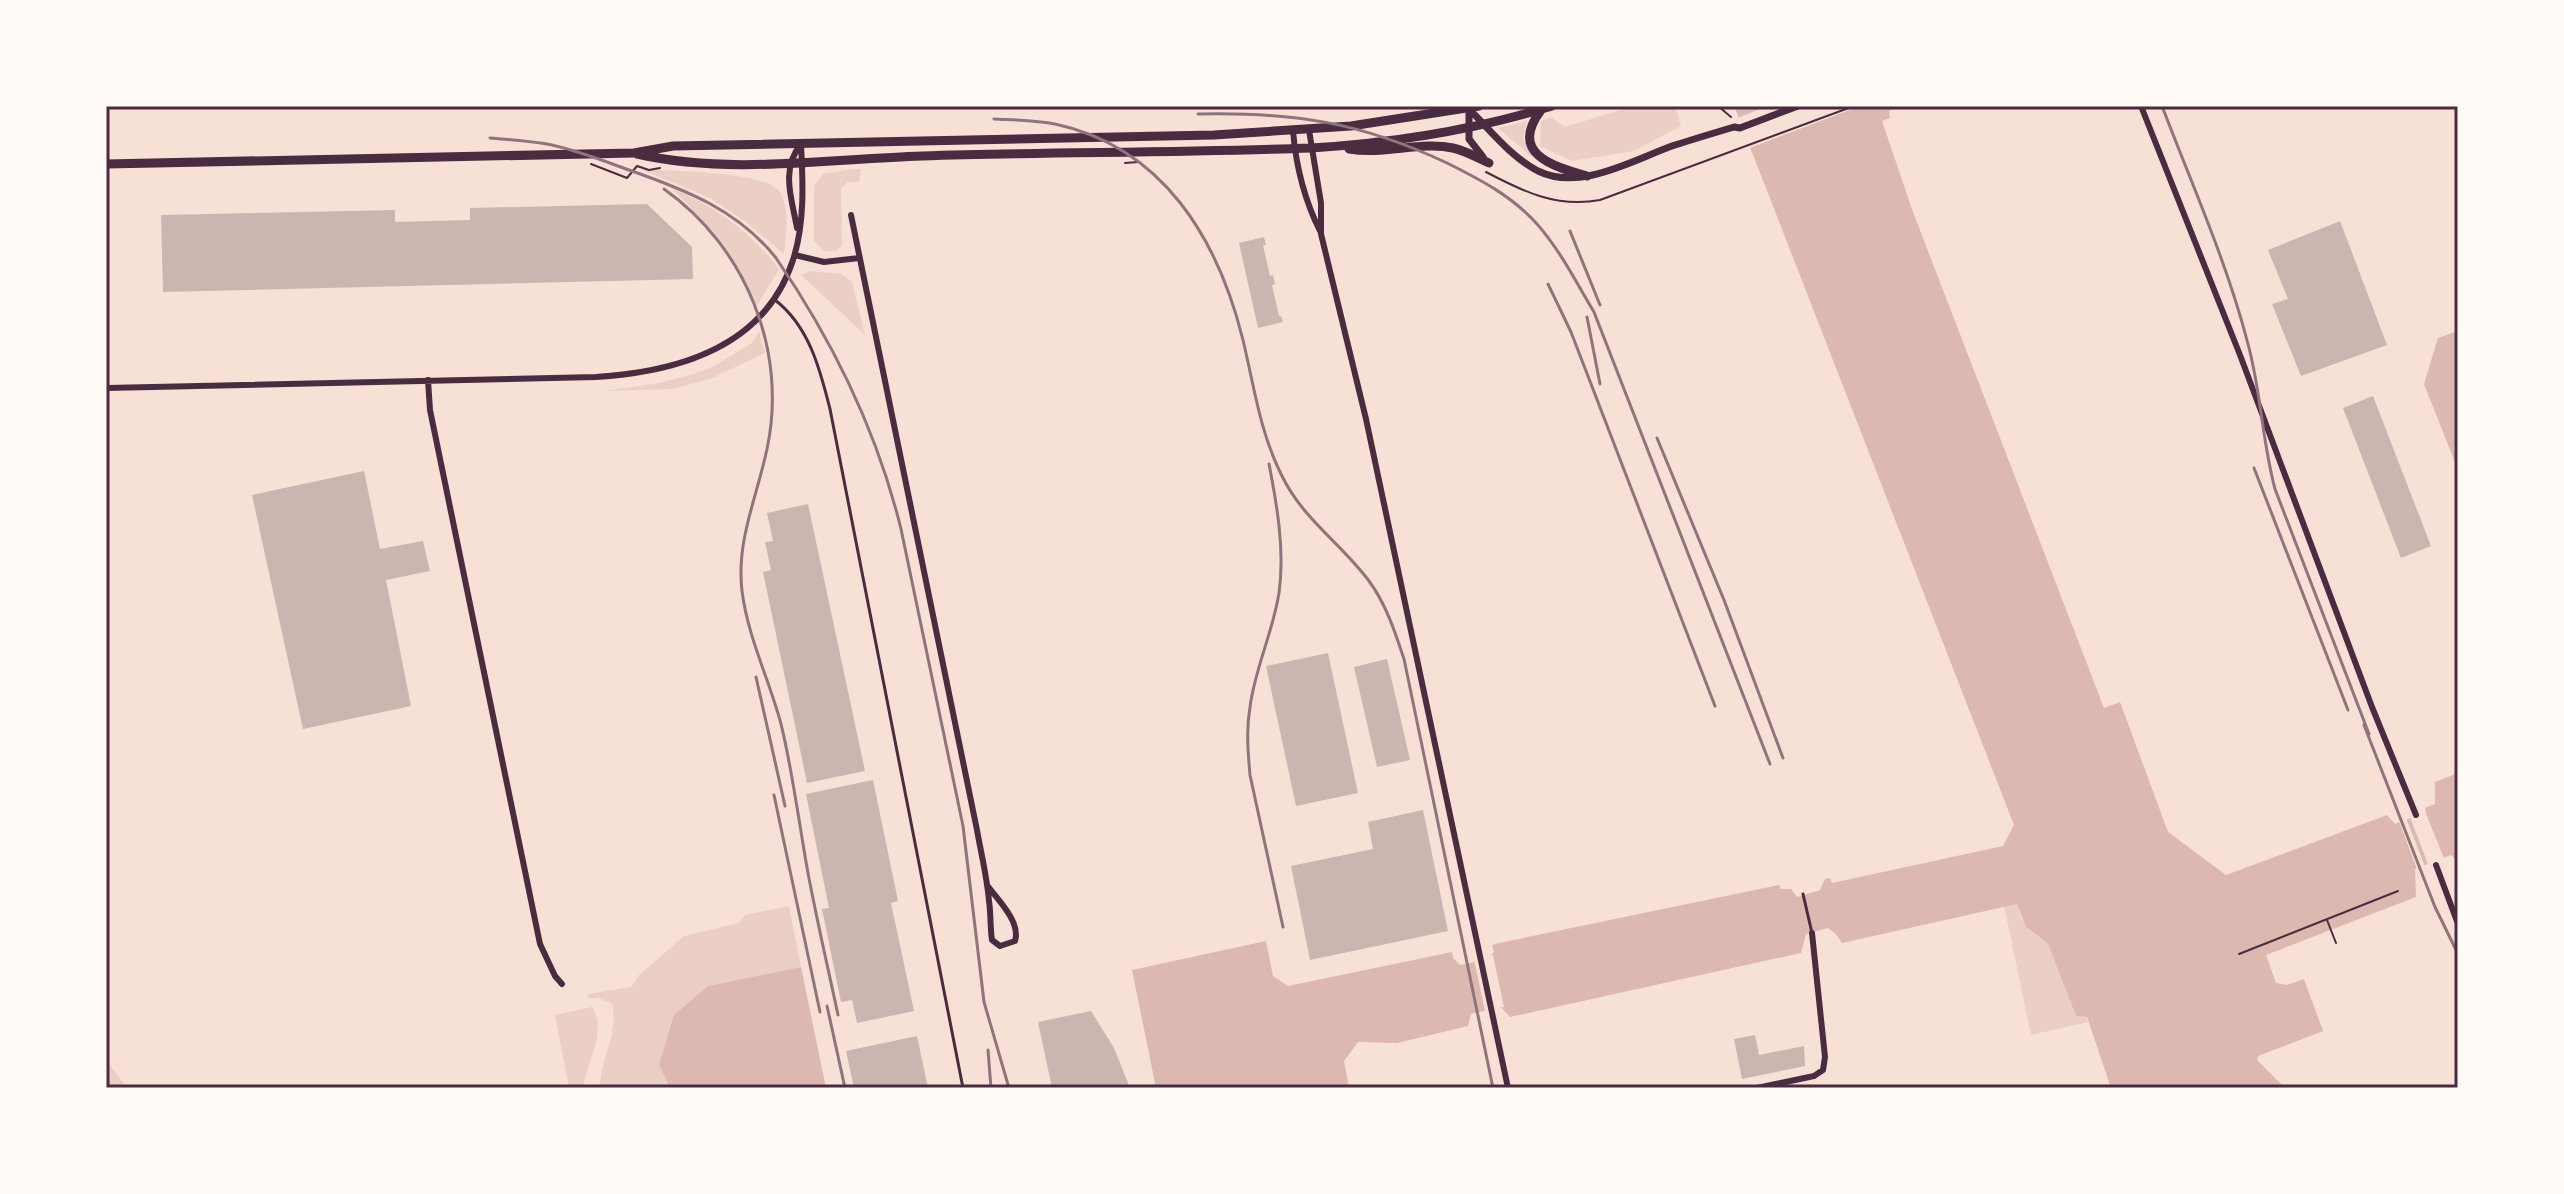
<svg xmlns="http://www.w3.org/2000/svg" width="2564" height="1194" font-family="Manrope,sans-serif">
<rect width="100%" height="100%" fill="#f7e1d7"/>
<path fill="#ebcfc5" d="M 1633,106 L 1675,106 L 1681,126 L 1634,151 L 1572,161 L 1540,146 L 1541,121 L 1551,117 L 1565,127 Z
M 1527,121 L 1523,139 L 1534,159 L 1498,128 Z
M 640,169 C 667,171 767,171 780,192 C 790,208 786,236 784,254 L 746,222 L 710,198 Z
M 852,169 L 861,169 L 859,182 L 848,182 L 841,188 L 842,246 L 835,251 L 824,251 L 814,241 L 814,186 L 823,174 Z
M 670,187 C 714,206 749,230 779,269 L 757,306 C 737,259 707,222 670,187 Z
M 811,271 L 841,274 L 852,282 L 865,335 L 801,275 Z
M 759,331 L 765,353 L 710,379 L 672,389 L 606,391 L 659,383 L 694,374 L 714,366 L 752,343 Z
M 2018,903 L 2021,917 L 2031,932 L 2048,944 L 2076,1016 L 2086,1017 L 2088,1022 L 2031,1035 L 2004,906 Z
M 789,906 L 801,967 L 708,986 L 659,1065 L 670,1088 L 600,1088 C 600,1059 619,1033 612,1004 L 599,998 L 588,998 L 587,994 L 631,987 L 639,975 L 684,936 L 739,923 L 745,915 Z
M 592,1007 C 608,1032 586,1062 583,1088 L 569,1088 L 555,1015 Z
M 106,1059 L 127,1088 L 106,1088 Z"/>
<path fill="#dcb8b0" d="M 1734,106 L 1899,106 L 1889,111 L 1890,118 L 1882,121 L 1913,212 L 2104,708 L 2120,702 L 2168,832 L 2226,875 L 2387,815 L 2395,824 L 2426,812 L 2425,808 L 2435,804 L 2435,782 L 2458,773 L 2458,862 L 2451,855 L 2415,869 L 2416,897 L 2266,955 L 2276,983 L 2287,985 L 2304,979 L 2323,1031 L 2258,1056 L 2257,1060 L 2285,1088 L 2111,1088 L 2087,1017 L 2076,1016 L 2048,944 L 2026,927 L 2017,904 L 1842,943 L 1836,934 L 1828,928 L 1806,934 L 1801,953 L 1510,1017 L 1501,1007 L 1471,1014 L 1468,1026 L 1397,1043 L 1358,1042 L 1344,1061 L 1349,1088 L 1156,1088 L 1132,970 L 1266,941 L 1273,976 L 1288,986 L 1452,952 L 1453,958 L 1460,965 L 1488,959 L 1494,952 L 1492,945 L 1499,943 L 1779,885 L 1781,889 L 1791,889 L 1797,897 L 1820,890 L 1825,879 L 1830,878 L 1832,883 L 2003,846 L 2014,825 Z
M 2458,331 L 2458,470 L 2424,384 L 2438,338 Z
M 801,967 L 826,1088 L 670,1088 L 659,1065 L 674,1015 L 708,986 Z"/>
<path fill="#f7e1d7" d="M 1768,106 L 1860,106 L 1747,149 L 1733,114 L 1737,118 Z
M 2425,811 L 2445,861 L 2429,867 L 2410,817 Z
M 2406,818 L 2426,869 L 2418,872 L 2399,821 Z
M 1493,955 L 1504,1007 L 1485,1011 L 1474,959 Z"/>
<path fill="#ccb4b1" d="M 647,204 L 692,247 L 693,279 L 163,292 L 161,215 L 395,210 L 395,222 L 470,220 L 470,208 Z
M 2340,221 L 2387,345 L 2301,376 L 2272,304 L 2288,299 L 2268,250 Z
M 1264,237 L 1266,245 L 1263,245 L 1270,276 L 1273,275 L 1275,284 L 1272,285 L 1279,316 L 1281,316 L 1283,322 L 1258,328 L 1239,243 Z
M 2373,396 L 2431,546 L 2401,558 L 2343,408 Z
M 364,471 L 380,549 L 423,541 L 430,571 L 386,580 L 411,706 L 303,729 L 252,495 Z
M 808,504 L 865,771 L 807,783 L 763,572 L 771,570 L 765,542 L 773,541 L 767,513 Z
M 1328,653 L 1358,793 L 1296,806 L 1266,666 Z
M 1387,659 L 1410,760 L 1377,767 L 1354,667 Z
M 873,780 L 898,901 L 891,903 L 914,1011 L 857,1023 L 852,1000 L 841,1002 L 822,909 L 829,908 L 806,794 Z
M 1423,810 L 1448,931 L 1310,960 L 1291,866 L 1373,849 L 1368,822 Z
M 1091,1011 L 1114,1048 L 1130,1088 L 1052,1088 L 1038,1022 Z
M 1755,1035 L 1759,1055 L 1804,1046 L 1805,1066 L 1742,1079 L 1734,1039 Z
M 917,1036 L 928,1088 L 854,1088 L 846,1051 Z"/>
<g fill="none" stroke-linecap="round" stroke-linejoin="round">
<path stroke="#4a2c40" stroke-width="2" d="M 1718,106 L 1731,117
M 1125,163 L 1138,162
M 591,164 L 627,178 L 637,166 L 649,170 L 660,168
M 1486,172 C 1524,192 1557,208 1600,200 L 1854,106
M 2327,920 L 2336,943
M 2239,954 L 2398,891"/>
<path stroke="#4a2c40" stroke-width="3" d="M 775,300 C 809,326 820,369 830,409 L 963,1088
M 1803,894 L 1812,933"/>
<path stroke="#4a2c40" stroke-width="6" d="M 2141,106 L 2240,355 L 2372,707 L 2416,815
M 1309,130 L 1321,203 L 1321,234 L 1366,419 L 1508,1088
M 1293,131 C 1296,166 1304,199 1320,231
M 851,215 L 977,830 C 981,853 987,877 989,901 C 991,914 990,927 992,940 L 1000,946 L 1015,941 C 1021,922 998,900 987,885
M 797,228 C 792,199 780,170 801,144
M 795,255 L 824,262 L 859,258
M 428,380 L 430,410 L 540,944 L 555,976 L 562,984
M 106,388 L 596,377 C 678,372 765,347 793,260 C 805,223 803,182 801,144
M 2436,865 L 2458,924
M 1757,1088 L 1814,1076 L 1823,1070 L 1825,1057 L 1812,933"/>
<path stroke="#4a2c40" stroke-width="7" d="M 1469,109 C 1490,130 1511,157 1538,171 C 1581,192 1634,159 1675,145 C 1694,139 1714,133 1734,127 L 1740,128 L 1798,106
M 1469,109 L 1469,139 L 1483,157"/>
<path stroke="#4a2c40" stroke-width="9" d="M 1541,110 C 1509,153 1551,166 1587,176
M 1349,149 C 1384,155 1421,141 1453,148 C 1466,151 1478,158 1489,163
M 637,154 C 730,175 828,159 922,156 C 1052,152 1181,153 1311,148 C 1392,143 1474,130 1552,106
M 106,164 L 634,153 L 673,146 L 1214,135 L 1351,126 L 1479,106"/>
<path stroke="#8f747c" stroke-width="3" d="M 2162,106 C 2192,185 2227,262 2248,344 C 2261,391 2262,441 2275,489 L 2369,734
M 1198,114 C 1294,112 1360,122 1447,163 C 1481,180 1512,196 1537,224 C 1560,250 1576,282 1594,312 L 1770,764
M 994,119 C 1014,120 1035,120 1055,124 C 1163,147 1218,239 1243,340 C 1254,386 1260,432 1281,474 C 1303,520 1340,542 1369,581 C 1386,604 1395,632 1404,659 L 1493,1088
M 490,138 C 511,140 532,141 552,145 C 579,151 604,161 629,170 C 686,190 738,210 776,258 C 833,341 877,431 901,529 L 963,826 L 984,1002 L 1009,1088
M 664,189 C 746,247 788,351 767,449 C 757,497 736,541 742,591 C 748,638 769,679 781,724 C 793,773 799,824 808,873 C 817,921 828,968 838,1015
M 1570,231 L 1600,305
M 1548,284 L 1571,332 L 1715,706
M 1587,317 L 1600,384
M 1657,438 L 1724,600 L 1783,758
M 1269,464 C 1277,505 1285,551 1279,593 C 1273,632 1255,668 1250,707 C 1246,730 1248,752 1250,775 L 1283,927
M 2254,468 L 2348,710
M 756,677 L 785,806
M 2364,725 L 2435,907 L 2458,954
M 774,795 L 820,1012
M 827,1006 L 845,1088
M 988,1050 L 991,1088"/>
</g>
<rect width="2564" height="1194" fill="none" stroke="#fffaf5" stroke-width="216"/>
<rect x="108" y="108" width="2348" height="978" fill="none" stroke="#4a2c40" stroke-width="3"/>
</svg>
